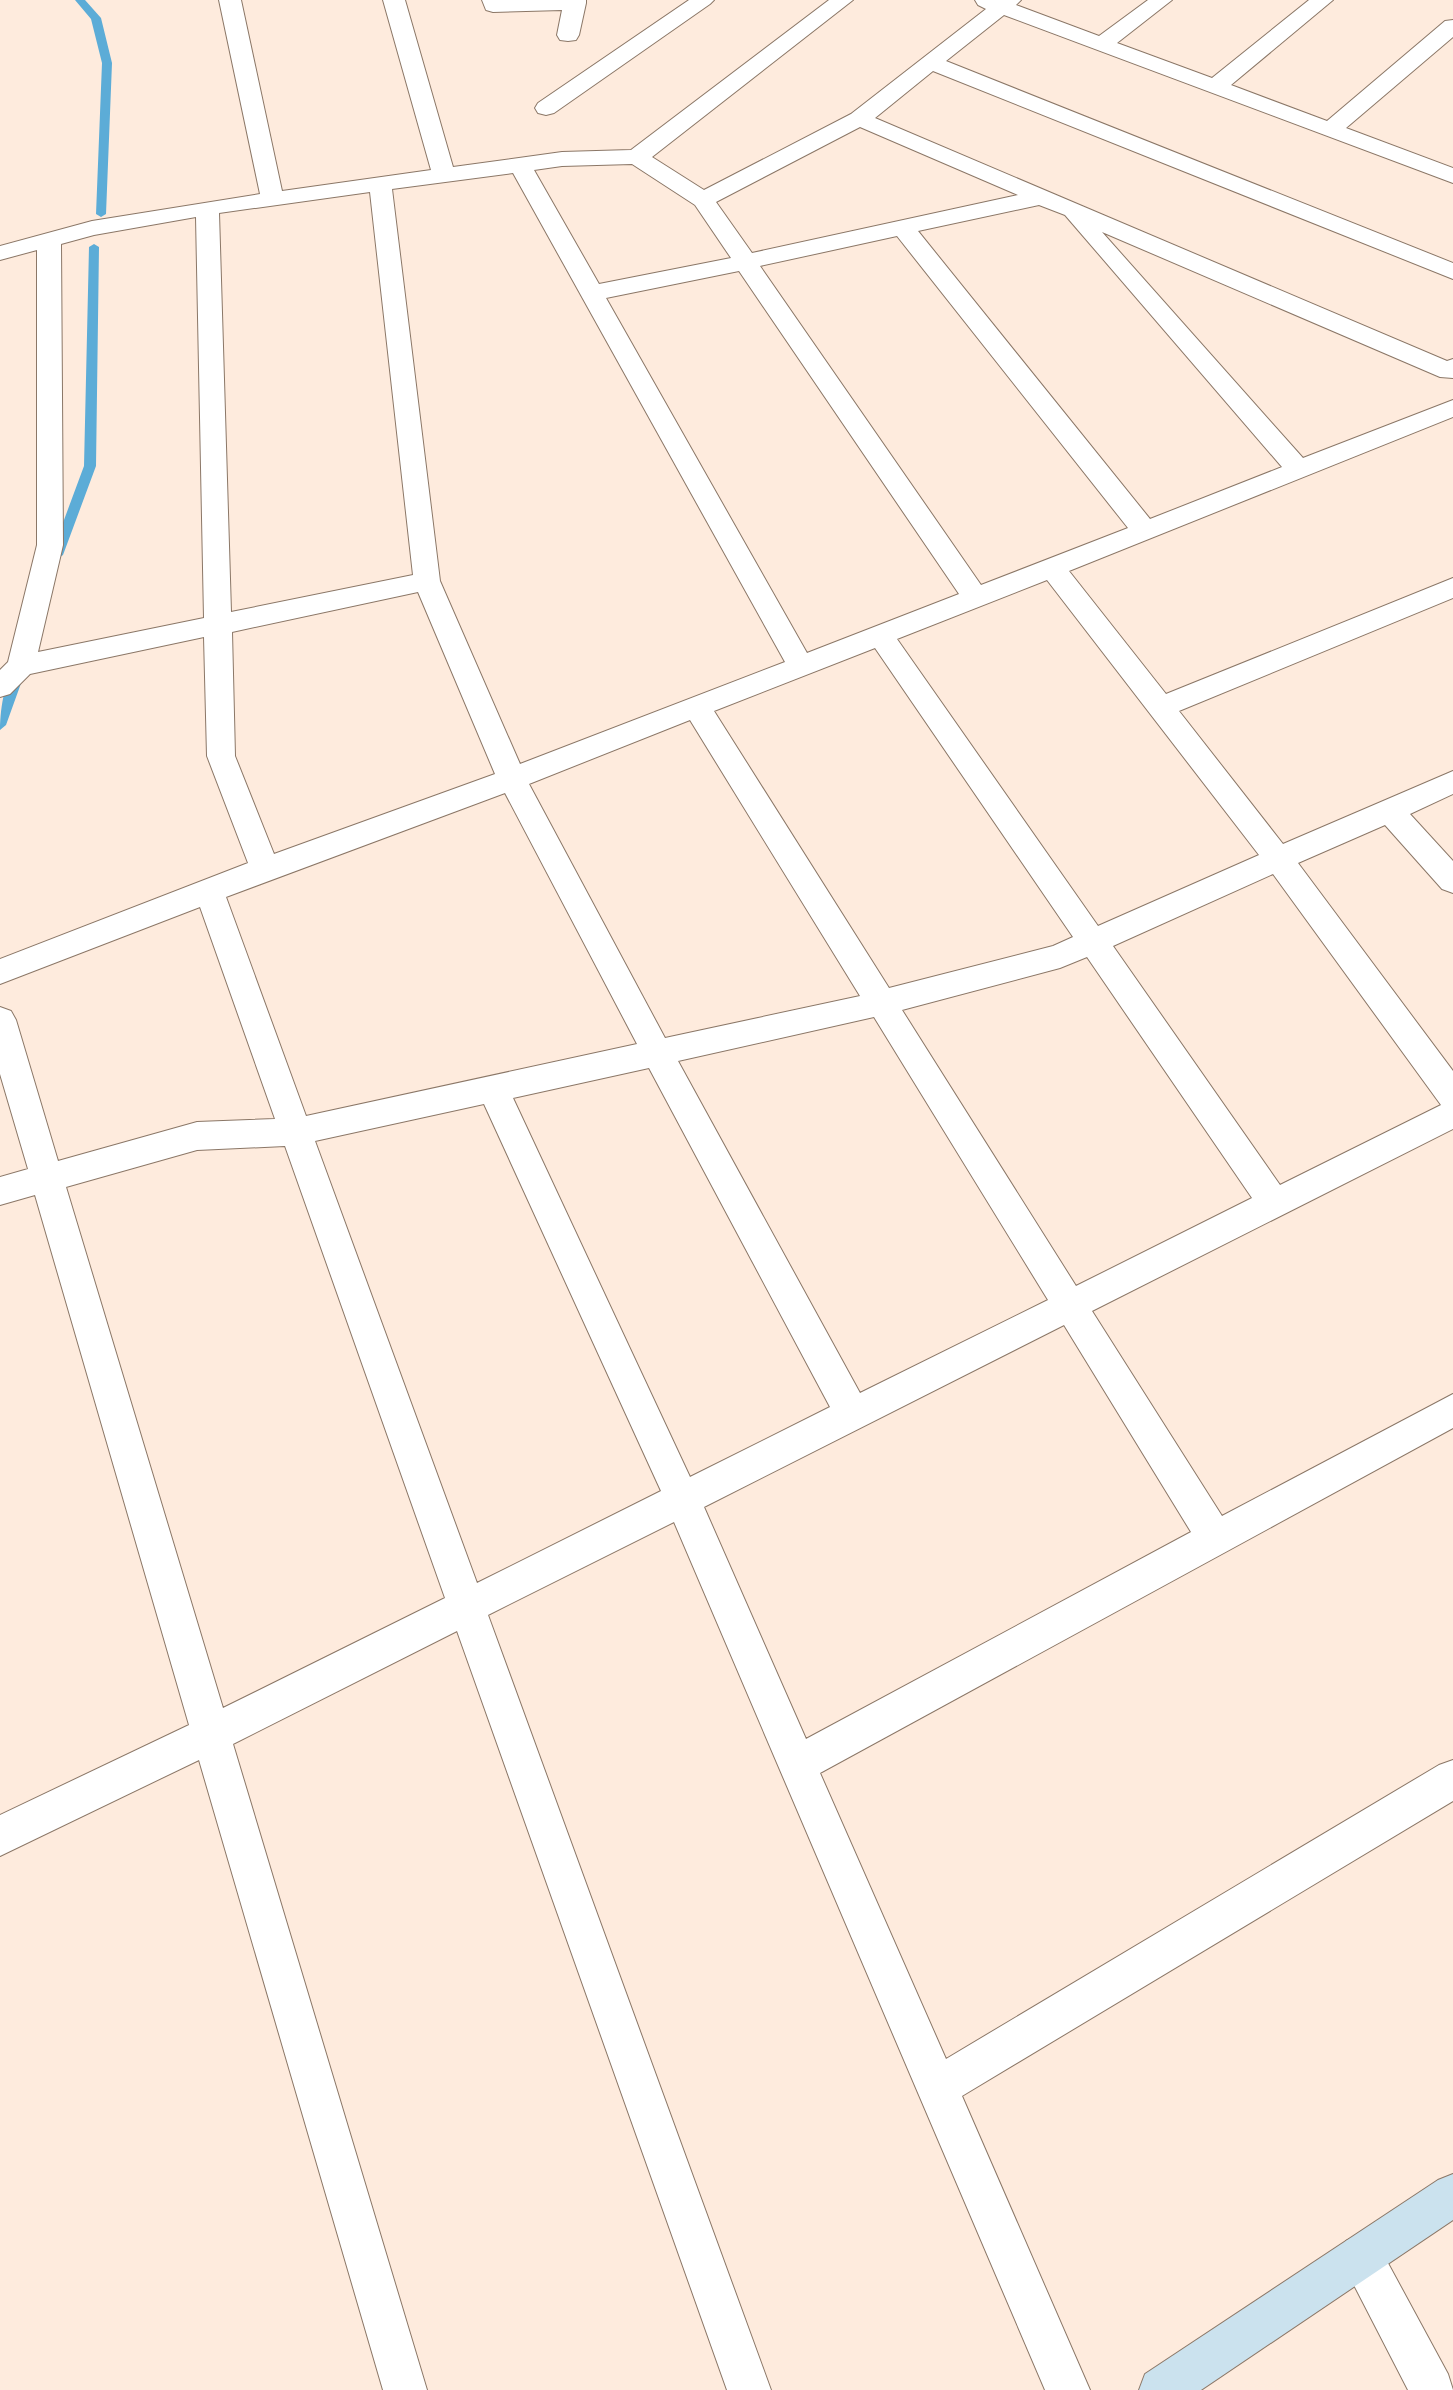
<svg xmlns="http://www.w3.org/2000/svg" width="1453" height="2390" font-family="Ubuntu,sans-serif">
<rect width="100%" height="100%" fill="#feebdd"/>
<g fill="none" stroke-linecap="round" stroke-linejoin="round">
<path fill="#5cacd7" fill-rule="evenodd" d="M 75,0 L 85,0 L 101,18 L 112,63 L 106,214 L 101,217 L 96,214 L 102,63 L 91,19 Z
M 94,244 L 99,247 L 96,466 L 63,555 L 57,559 L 51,555 L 84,466 L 89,247 Z
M 18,670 L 24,675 L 6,725 L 0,730 C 0,716 3,676 18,670 Z"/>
<g stroke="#8b7767" stroke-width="2">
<path id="street" d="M 219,0 L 241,0 L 282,191 L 431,170 L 383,0 L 405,0 L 453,167 L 562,152 L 631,150 L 829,0 L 853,0 L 652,157 L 704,190 L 851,114 L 986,9 L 978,5 L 975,0 L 1021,0 L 1016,5 L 1099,36 L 1148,0 L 1172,0 L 1117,43 L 1212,78 L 1309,0 L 1333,0 L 1231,85 L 1327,121 L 1445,21 L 1453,20 L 1453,37 L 1346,128 L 1453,168 L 1453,183 L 1004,15 L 946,61 L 1453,263 L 1453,279 L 933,71 L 875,118 L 1447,361 L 1453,359 L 1453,378 L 1440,377 L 1102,232 L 1303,458 L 1453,400 L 1453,417 L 1069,571 L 1166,694 L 1453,578 L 1453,598 L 1179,711 L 1283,844 L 1453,771 L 1453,794 L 1410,814 L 1453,861 L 1453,893 L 1442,889 L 1385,825 L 1298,863 L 1453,1071 L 1453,1129 L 1092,1311 L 1222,1516 L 1453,1394 L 1453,1428 L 820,1773 L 946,2059 L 1439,1765 L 1453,1760 L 1453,1801 L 962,2096 L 1090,2390 L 1045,2390 L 674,1522 L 488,1615 L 771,2390 L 727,2390 L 457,1631 L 233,1744 L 427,2390 L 383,2390 L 199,1760 L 0,1856 L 0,1815 L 189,1725 L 35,1195 L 0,1205 L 0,1177 L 28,1169 L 0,1074 L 0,1007 L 11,1011 L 16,1020 L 58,1161 L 197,1122 L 275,1119 L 200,907 L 0,984 L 0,959 L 248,863 L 207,756 L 204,637 L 30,674 L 10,694 L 0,697 L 0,670 L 8,662 L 37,545 L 37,250 L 0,260 L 0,246 L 92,221 L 260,194 ZM 860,127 L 1018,195 L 752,253 L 716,202 ZM 632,164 L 695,205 L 731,258 L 599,284 L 534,170 L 562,166 ZM 513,173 L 785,662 L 520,764 L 440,581 L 392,189 ZM 370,192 L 413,575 L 231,612 L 219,213 ZM 1039,205 L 1065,215 L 1282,467 L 1150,519 L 918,231 ZM 196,217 L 204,618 L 38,652 L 63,545 L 61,244 L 94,235 ZM 897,236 L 1128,528 L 981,585 L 760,266 ZM 739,271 L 959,594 L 807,653 L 606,298 ZM 1047,580 L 1259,855 L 1098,926 L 897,639 ZM 418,592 L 495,774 L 274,854 L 235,756 L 232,632 ZM 875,648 L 1073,937 L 1053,946 L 889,988 L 714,711 ZM 690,720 L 860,996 L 665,1038 L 529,784 ZM 505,793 L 637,1044 L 306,1116 L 226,897 ZM 1273,874 L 1441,1105 L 1280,1185 L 1113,946 ZM 1087,957 L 1252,1198 L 1076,1286 L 902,1010 L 1060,968 ZM 874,1017 L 1048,1300 L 860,1393 L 678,1061 ZM 649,1068 L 830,1407 L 690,1477 L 513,1098 ZM 484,1104 L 661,1491 L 477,1583 L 315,1141 ZM 285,1146 L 445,1598 L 223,1708 L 66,1187 L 197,1150 ZM 1064,1325 L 1191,1532 L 806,1739 L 704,1507 Z
M 482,0 L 586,0 L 586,3 L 579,35 L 576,40 L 568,41 L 560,40 L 557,35 L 562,10 L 493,12 L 486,10 Z
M 689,0 L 714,0 L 710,4 L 554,113 L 546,115 L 538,113 L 535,108 L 538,103 Z
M 1361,2234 L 1376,2241 L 1448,2374 L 1453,2390 L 1408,2390 L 1339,2256 L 1346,2241 Z"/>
</g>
<g stroke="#8b7767" stroke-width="2">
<path id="secondary" d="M 1453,2174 L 1453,2220 L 1201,2390 L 1139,2390 L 1145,2374 L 1438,2180 Z"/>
</g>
<use href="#street" fill="#fff" fill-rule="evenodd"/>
<use href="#secondary" fill="#cbe2ee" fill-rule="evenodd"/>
</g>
</svg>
